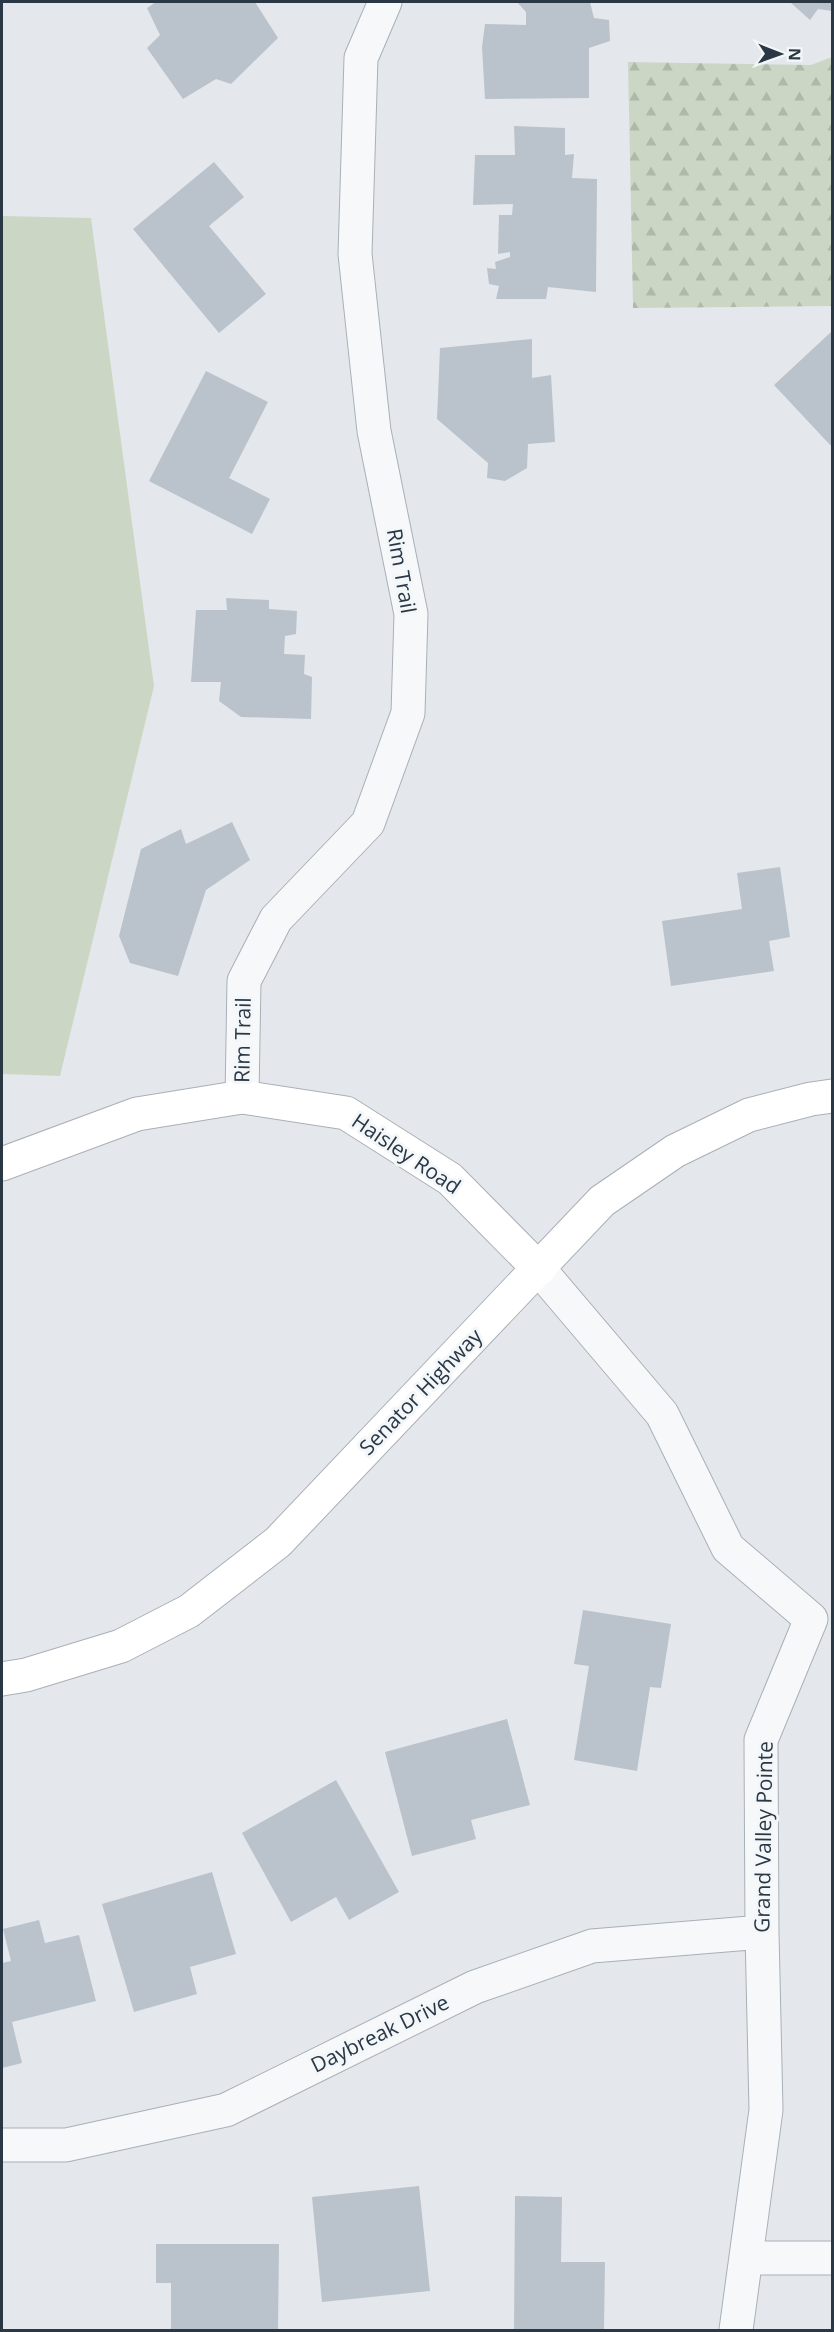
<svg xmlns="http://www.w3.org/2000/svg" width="834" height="2332" font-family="'Open Sans',sans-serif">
<defs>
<pattern id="forest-firs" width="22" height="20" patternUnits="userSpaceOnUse" patternTransform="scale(1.5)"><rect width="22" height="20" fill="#cbd7c4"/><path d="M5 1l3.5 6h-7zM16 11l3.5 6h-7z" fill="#aeb9aa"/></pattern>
</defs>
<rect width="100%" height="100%" fill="#e4e8ec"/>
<path fill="#cbd7c4" d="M 2,216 L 91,218 L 154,686 L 60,1076 L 2,1074 Z"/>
<path fill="url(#forest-firs)" d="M 832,57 L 832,306 L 633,308 L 628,62 L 811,65 Z"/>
<path fill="#bac2cb" d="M 156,2 L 255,2 L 278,38 L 231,84 L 216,79 L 183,99 L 147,48 L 160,35 L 147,8 Z
M 517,2 L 590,2 L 594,18 L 609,20 L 610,41 L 589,48 L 589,98 L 485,99 L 482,47 L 485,24 L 526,25 L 526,12 Z
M 790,2 L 832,2 L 832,11 L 818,9 L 810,20 Z
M 514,126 L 565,128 L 565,155 L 574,154 L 572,178 L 597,179 L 596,292 L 548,287 L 546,299 L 496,299 L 499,286 L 489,284 L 487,268 L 496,269 L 495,262 L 510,257 L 510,252 L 498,254 L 499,215 L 512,215 L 513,204 L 473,205 L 475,155 L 515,155 Z
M 214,162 L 244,197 L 209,226 L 266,294 L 219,333 L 133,229 Z
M 831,332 L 832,333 L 832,447 L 774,385 Z
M 532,339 L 532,378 L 551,375 L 555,442 L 528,444 L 527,468 L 505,481 L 487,478 L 488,463 L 437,419 L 440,348 Z
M 206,371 L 268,402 L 229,478 L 270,499 L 252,534 L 149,481 Z
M 226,598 L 269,600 L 269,609 L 297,611 L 296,634 L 285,636 L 284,654 L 305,655 L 304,674 L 312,677 L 311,719 L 241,717 L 219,701 L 221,682 L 191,682 L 196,610 L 227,610 Z
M 232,822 L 250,860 L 206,890 L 178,976 L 130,963 L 119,936 L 141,849 L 181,829 L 186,844 Z
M 780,867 L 790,937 L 769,941 L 774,971 L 671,986 L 662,921 L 742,909 L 737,873 Z
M 583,1610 L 671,1624 L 661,1688 L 650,1687 L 637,1771 L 574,1760 L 589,1666 L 574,1664 Z
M 507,1719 L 530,1805 L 471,1820 L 476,1839 L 412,1856 L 385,1752 Z
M 336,1780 L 399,1892 L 349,1920 L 336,1897 L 291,1922 L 242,1833 Z
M 212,1872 L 236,1954 L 190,1967 L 197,1994 L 134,2012 L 102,1904 Z
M 39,1920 L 45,1943 L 79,1935 L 96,2001 L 12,2022 L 22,2063 L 2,2068 L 2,1963 L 11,1961 L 3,1929 Z
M 419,2186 L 430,2291 L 322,2302 L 312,2197 Z
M 515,2196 L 562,2197 L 561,2262 L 605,2262 L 604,2330 L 514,2330 Z
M 156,2244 L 279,2244 L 278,2330 L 171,2330 L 171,2283 L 156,2283 Z"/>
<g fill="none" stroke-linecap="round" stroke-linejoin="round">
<g stroke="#a8b0b7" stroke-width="35">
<path id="street" d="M 242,1097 L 244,981 L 276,919 L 368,823 L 408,713 L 411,614 L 374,431 L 355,254 L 361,58 L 385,2
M 539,1269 L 662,1414 L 728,1548 L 811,1619 L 761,1740 L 762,1932 L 766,2110 L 736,2330
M 2,2145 L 66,2145 L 226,2110 L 475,1987 L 592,1946 L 762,1932
M 746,2258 L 832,2258"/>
</g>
<g stroke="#a8b0b7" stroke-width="35">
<path id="secondary" d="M 2,1164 L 137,1114 L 242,1097 L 346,1113 L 450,1179 L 539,1269
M 2,1679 L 26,1675 L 121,1646 L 189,1611 L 278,1542 L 602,1201 L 675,1151 L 749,1115 L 811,1099 L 832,1096"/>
</g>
<use href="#street" stroke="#f7f8fa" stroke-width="33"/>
<use href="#secondary" stroke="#fff" stroke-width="33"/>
</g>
<g text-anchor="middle" stroke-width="6" stroke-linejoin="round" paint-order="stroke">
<g font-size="21" fill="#2a3846" stroke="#f4f7f9">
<text transform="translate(401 571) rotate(80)" y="7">Rim Trail</text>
<text transform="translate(243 1040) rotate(-89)" y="7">Rim Trail</text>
<text transform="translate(406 1154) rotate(34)" y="7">Haisley Road</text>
<text transform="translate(421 1392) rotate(-46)" y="7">Senator Highway</text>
<text transform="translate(764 1837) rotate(-89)" y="7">Grand Valley Pointe</text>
<text transform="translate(380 2034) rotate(-26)" y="7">Daybreak Drive</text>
</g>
</g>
<rect width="834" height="2332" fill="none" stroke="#2a3846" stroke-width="6"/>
<g transform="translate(780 54) rotate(91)" stroke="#f4f7f9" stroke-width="4.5" paint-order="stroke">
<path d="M0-4.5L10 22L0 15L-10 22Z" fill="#2a3846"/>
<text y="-9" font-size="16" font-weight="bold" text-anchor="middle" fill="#2a3846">N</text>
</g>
</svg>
